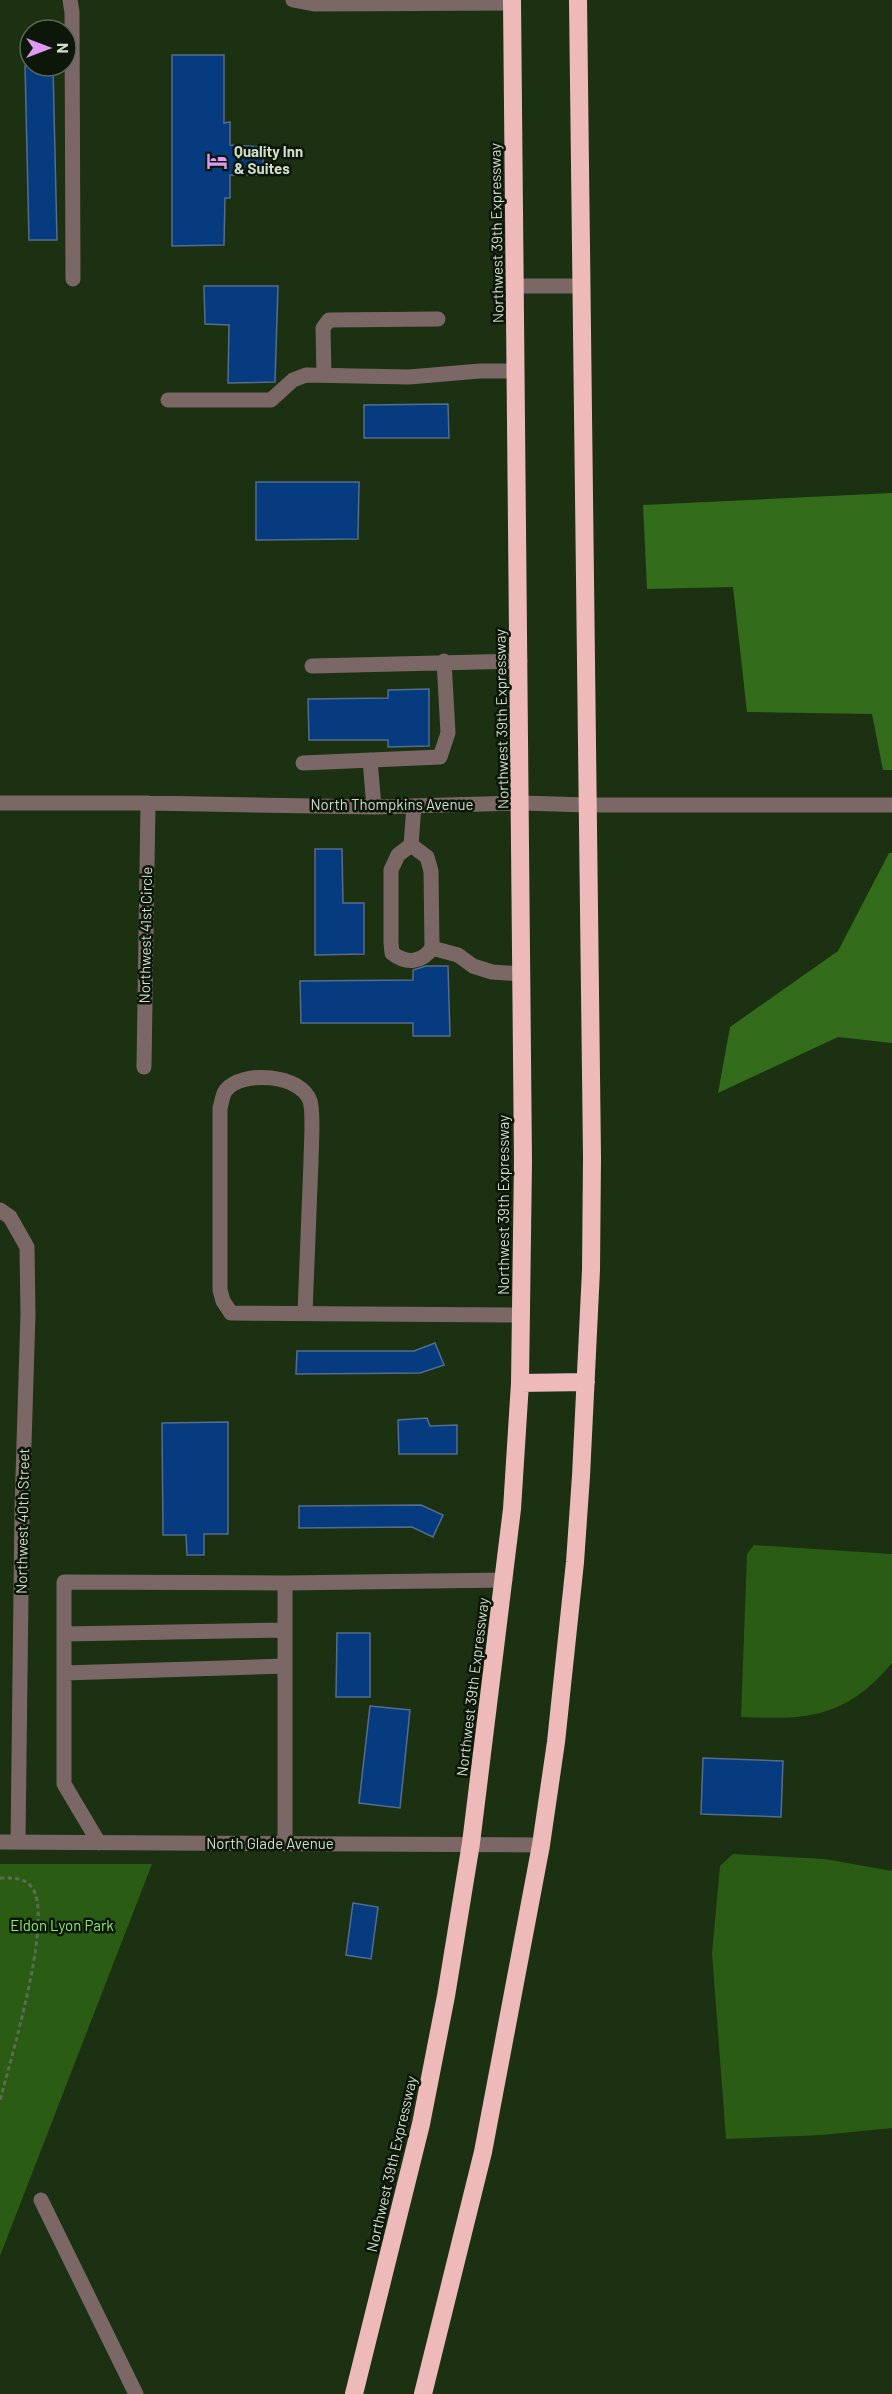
<svg xmlns="http://www.w3.org/2000/svg" width="892" height="2394" font-family="Barlow,sans-serif">
<rect width="100%" height="100%" fill="#1b3112"/>
<path fill="#2a5c14" d="M 754,1545 L 892,1554 L 892,1663 C 846,1718 808,1720 741,1717 L 747,1554 Z
M 733,1854 L 825,1859 L 892,1871 L 892,2128 L 822,2135 L 726,2139 L 712,1953 L 720,1866 Z
M 0,1864 L 152,1864 L 0,2256 Z"/>
<path fill="#336c1a" d="M 892,493 L 892,770 L 883,770 L 872,714 L 747,712 L 733,587 L 647,589 L 643,505 Z
M 889,853 L 892,853 L 892,1043 L 838,1037 L 718,1093 L 730,1027 L 838,951 Z"/>
<path fill="#063b80" stroke="#556c8e" stroke-width="1.5" d="M 172,55 L 224,55 L 224,123 L 230,122 L 230,145 L 263,147 L 263,175 L 230,175 L 230,198 L 225,198 L 224,245 L 172,246 Z
M 25,66 L 53,66 L 57,240 L 29,240 Z
M 204,286 L 278,286 L 275,382 L 228,383 L 229,325 L 205,324 Z
M 448,404 L 449,438 L 364,438 L 364,405 Z
M 256,482 L 359,482 L 358,539 L 256,540 Z
M 429,689 L 429,746 L 388,747 L 388,740 L 309,740 L 308,699 L 388,698 L 388,690 Z
M 315,849 L 342,849 L 343,903 L 364,903 L 364,954 L 315,955 Z
M 426,966 L 448,966 L 450,1036 L 413,1036 L 413,1023 L 301,1023 L 300,981 L 413,980 L 413,970 Z
M 435,1343 L 444,1365 L 420,1373 L 296,1374 L 297,1351 L 414,1351 Z
M 427,1418 L 430,1426 L 457,1425 L 457,1454 L 399,1454 L 398,1420 Z
M 228,1422 L 228,1534 L 204,1534 L 204,1555 L 187,1555 L 186,1535 L 163,1535 L 162,1423 Z
M 421,1505 L 443,1515 L 433,1537 L 412,1527 L 299,1528 L 299,1506 Z
M 337,1633 L 370,1633 L 370,1697 L 336,1697 Z
M 370,1706 L 410,1710 L 400,1808 L 359,1803 Z
M 703,1758 L 783,1761 L 781,1817 L 701,1814 Z
M 353,1903 L 378,1907 L 371,1959 L 346,1955 Z"/>
<g fill="none" stroke-linecap="round" stroke-linejoin="round">
<path stroke="#5a6d52" stroke-width="3" stroke-dasharray="4.5 3" stroke-linecap="butt" d="M 0,1878 C 13,1878 25,1877 33,1889 C 53,1922 10,2060 0,2101"/>
<path stroke="#7c6767" stroke-width="15" d="M 70,0 L 72,12 L 73,279
M 293,0 L 314,4 L 512,3
M 515,286 L 581,286
M 324,375 L 323,328 L 329,320 L 438,319
M 168,400 L 271,400 L 293,380 L 306,375 L 409,377 L 480,371 L 516,371
M 312,666 L 520,661
M 370,760 L 374,807
M 303,763 L 440,757 L 448,733 L 444,661
M 0,803 L 148,803 L 374,807 L 521,803 L 588,805 L 892,805
M 411,845 L 427,857 L 431,871 L 432,948 C 422,963 406,964 392,953 L 391,943 L 391,870 L 398,855 L 411,845 L 414,806
M 432,948 L 458,955 L 473,966 L 492,972 L 522,974
M 144,1067 L 148,803
M 0,1210 L 10,1217 L 27,1247 L 28,1314 L 22,1509 L 18,1842
M 305,1313 C 307,1262 309,1211 311,1161 C 311,1147 314,1113 310,1101 C 301,1074 242,1070 226,1090 C 222,1095 222,1102 220,1108 L 220,1290 L 223,1301 L 231,1313 L 522,1315
M 285,1583 L 505,1580
M 64,1634 L 285,1630
M 64,1673 L 285,1666
M 0,1842 L 541,1845
M 99,1843 L 64,1784 L 64,1582 L 285,1583 L 285,1844
M 41,2200 L 136,2394"/>
<path stroke="#edb9b9" stroke-width="18" d="M 520,1383 L 586,1382
M 354,2394 L 421,2124 L 446,1996 L 471,1843 L 512,1509 L 520,1383 L 523,1162 L 512,0
M 423,2394 L 483,2152 L 541,1845 L 556,1742 L 575,1562 L 581,1476 L 591,1270 L 592,1157 L 578,0"/>
</g>
<defs>
<g id="hotel-bare" transform="scale(1.62)"><path d="M-6-4.5h1.5V1H6V5H4.5V3h-9V5H-6ZM-4 0a1.8 1.8 0 1 1 3.6 0ZM.5 0V-2.5h3Q6-2.5 6 0Z" fill="#dd99f3" stroke="#0c1609" stroke-width="2.5" paint-order="stroke"/></g>
</defs>
<g fill-rule="evenodd">
<use href="#hotel-bare" x="217" y="161"/>
</g>
<g text-anchor="middle" stroke-width="5" stroke-linejoin="round" paint-order="stroke">
<g font-size="15" font-weight="bold" fill="#cfddca" stroke="#0c1609" text-anchor="start">
<text x="234" y="157">Quality Inn<tspan x="234" dy="17">&amp; Suites</tspan></text>
</g>
<g font-size="15" fill="#cfddca" stroke="#0c1609">
<text transform="translate(497 233) rotate(-91)" y="5">Northwest 39th Expressway</text>
<text transform="translate(502 719) rotate(-91)" y="5">Northwest 39th Expressway</text>
<text x="392" y="810">North Thompkins Avenue</text>
<text transform="translate(146 935) rotate(-89)" y="5">Northwest 41st Circle</text>
<text transform="translate(504 1205) rotate(-90)" y="5">Northwest 39th Expressway</text>
<text transform="translate(23 1521) rotate(-89)" y="5">Northwest 40th Street</text>
<text transform="translate(473 1687) rotate(-83)" y="5">Northwest 39th Expressway</text>
<text x="270" y="1849">North Glade Avenue</text>
<text transform="translate(392 2164) rotate(-77)" y="5">Northwest 39th Expressway</text>
</g>
<g font-size="15" fill="#8dec6a" stroke="#0c1609">
<text x="62" y="1931">Eldon Lyon Park</text>
</g>
</g>
<g transform="translate(48 48) rotate(90)"><circle r="28" fill="#0c1609" stroke="#5a6656" stroke-width="1.5"/>
<path d="M0-4.5L10 22L0 15L-10 22Z" fill="#dd99f3"/>
<text y="-9" font-size="16" font-weight="bold" text-anchor="middle" fill="#cfddca">N</text>
</g>
</svg>
